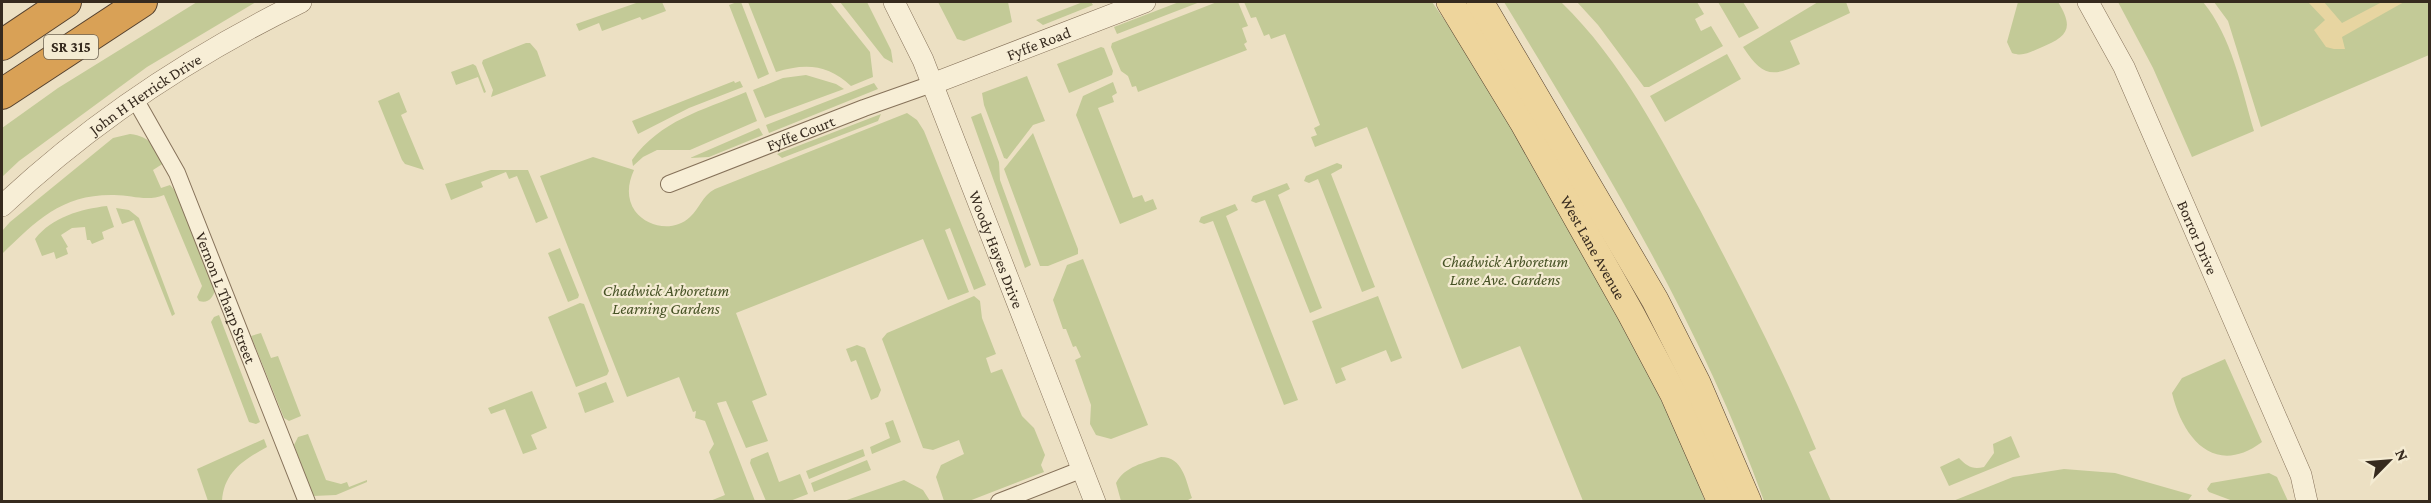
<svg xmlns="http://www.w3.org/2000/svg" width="2431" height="503" font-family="'Crimson Pro',serif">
<rect width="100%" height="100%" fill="#ece0c3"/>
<path fill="#c3ca97" d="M 197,2 L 256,2 L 147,67 L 19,161 L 2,177 L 2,128 L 58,88 Z
M 639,2 L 662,2 L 666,11 L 642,20 L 640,17 L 602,31 L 599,23 L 579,31 L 576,24 Z
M 737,2 L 741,2 L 769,74 L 758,79 L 729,5 Z
M 748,2 L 830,2 L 870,52 L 873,77 L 851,86 C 828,64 805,63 776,72 Z
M 840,2 L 867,2 L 891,50 L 893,63 L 884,58 Z
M 938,2 L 1008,2 L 1012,22 L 964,41 L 957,39 Z
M 1083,2 L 1091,2 L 1093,5 L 1043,25 L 1036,20 Z
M 1179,2 L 1200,2 L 1117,34 L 1114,27 Z
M 1217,2 L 1238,2 L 1248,26 L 1242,28 L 1247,42 L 1244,44 L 1247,50 L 1138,92 L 1136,86 L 1132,87 L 1128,76 L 1121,71 L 1111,47 L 1112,43 Z
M 1244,2 L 1432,2 C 1486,78 1532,162 1577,244 C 1623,327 1672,412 1705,501 L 1583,501 L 1520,346 L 1462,369 L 1367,127 L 1315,147 L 1311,137 L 1317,135 L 1314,128 L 1320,125 L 1285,34 L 1271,39 L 1269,34 L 1264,36 L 1256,17 L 1251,18 Z
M 1504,2 L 1561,2 C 1622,61 1660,137 1700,210 C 1741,288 1782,367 1816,449 L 1809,452 L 1831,501 L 1764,501 C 1701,324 1601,162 1504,2 Z
M 1577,2 L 1697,2 L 1704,14 L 1695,19 L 1701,31 L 1711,26 L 1723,46 L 1649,87 L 1644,87 L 1598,25 Z
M 1718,2 L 1743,2 L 1759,28 L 1739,38 Z
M 1818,2 L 1846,2 L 1850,13 L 1790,41 L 1800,64 C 1770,79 1761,74 1743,47 Z
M 2018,2 L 2058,2 C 2075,29 2067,37 2040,48 C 2030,52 2023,57 2012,53 L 2007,42 Z
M 2118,2 L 2203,2 C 2232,37 2241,87 2254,131 L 2192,157 L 2153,68 Z
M 2214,2 L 2429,2 L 2429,55 L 2261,127 L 2228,21 Z
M 526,43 L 530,43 L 537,51 L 546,76 L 491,97 L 493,90 L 482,63 L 483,60 Z
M 1101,47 L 1104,48 L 1113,71 L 1112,75 L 1069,93 L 1057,64 Z
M 1727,54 L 1741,79 L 1665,122 L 1650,96 Z
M 473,64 L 476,66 L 486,92 L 484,93 L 478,77 L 456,85 L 451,72 Z
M 806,75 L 836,84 L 844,89 L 765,118 L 753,90 L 783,78 Z
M 1027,76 L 1045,121 L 1033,125 L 1007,159 L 1004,158 L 984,105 L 982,93 Z
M 734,81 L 735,83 L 740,81 L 743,87 L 689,108 L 638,134 L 632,121 Z
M 1113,82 L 1117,93 L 1112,96 L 1114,102 L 1098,108 L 1133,198 L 1142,195 L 1145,202 L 1153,199 L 1157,209 L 1120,224 L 1076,115 L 1083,96 Z
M 874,83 L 878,89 L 769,133 L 766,125 Z
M 399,92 L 407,112 L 401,115 L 424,170 L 405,164 L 402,160 L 378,101 Z
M 746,92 L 757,121 L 690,150 L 657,150 L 643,157 L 633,166 L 632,160 C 661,120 701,111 746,92 Z
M 907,113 L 917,120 L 924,131 L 986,285 L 974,290 L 950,228 L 945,230 L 969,292 L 948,300 L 923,239 L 736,313 L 767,395 L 752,401 L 768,441 L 746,448 L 726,401 L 717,403 L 755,501 L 710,501 L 725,495 L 709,452 L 714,444 L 705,421 L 695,418 L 696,411 L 693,412 L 679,377 L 627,397 L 540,176 L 593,157 L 634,170 C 628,183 626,198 635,211 C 648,228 674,232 690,217 C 700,208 702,196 715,189 Z
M 981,113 L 999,162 L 1000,180 L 1031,265 L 1025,268 L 971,117 Z
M 881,114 L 878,121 L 782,158 L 777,154 Z
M 759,128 L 763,135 L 709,157 L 690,158 Z
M 1033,133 L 1078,249 L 1078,254 L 1048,266 L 1040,266 L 1004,169 Z
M 130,134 C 151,137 153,145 164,163 L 153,170 L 161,188 L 170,185 L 177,193 L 215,290 C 213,298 208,304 199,301 L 197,297 L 202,286 L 164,195 C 146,202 133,195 114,195 C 62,194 37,220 2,254 L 2,231 L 10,222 L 113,138 Z
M 1337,163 L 1342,165 L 1342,168 L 1331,174 L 1375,287 L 1362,292 L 1318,179 L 1309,183 L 1304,181 L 1306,176 Z
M 491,170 L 528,170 L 548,218 L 536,223 L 517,176 L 509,179 L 506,172 L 481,182 L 483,187 L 451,200 L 445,184 Z
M 1287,183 L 1290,189 L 1278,195 L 1322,308 L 1310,313 L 1265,200 L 1256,203 L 1251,201 L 1253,196 Z
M 1235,204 L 1238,210 L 1226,216 L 1298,400 L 1284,405 L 1213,221 L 1204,224 L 1199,222 L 1201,217 Z
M 107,206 L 114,227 L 102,232 L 104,239 L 92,244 L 90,240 L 87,240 L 85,227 L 72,228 L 61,235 L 68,247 L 66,248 L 68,254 L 56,259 L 54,252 L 42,256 L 35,239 C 52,217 81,209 107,206 Z
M 116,208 L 129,210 L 139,218 L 175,314 L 172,316 L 134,220 L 122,224 Z
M 560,248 L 579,295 L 578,298 L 568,302 L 548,253 Z
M 1083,259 L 1148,425 L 1111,439 L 1096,435 L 1090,424 L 1091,405 L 1075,360 L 1081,357 L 1076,346 L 1073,347 L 1066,329 L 1063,329 L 1053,300 L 1067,265 Z
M 974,296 L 980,301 L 982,318 L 996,354 L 986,358 L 991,373 L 1002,369 L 1022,416 L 1034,428 L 1045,455 L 1041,465 L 1044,472 L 969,501 L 944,501 L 936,477 L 941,465 L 964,454 L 959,440 L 933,450 L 923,448 L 882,339 L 887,333 Z
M 1378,296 L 1402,358 L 1391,362 L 1386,350 L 1341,368 L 1346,380 L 1336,384 L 1312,321 Z
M 580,303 L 584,304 L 609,371 L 607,375 L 576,387 L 548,317 Z
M 219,315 L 260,422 L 256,424 L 249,422 L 211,322 L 214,317 Z
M 261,333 L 271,358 L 278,356 L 301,416 L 289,421 L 284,418 L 251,336 Z
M 857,345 L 865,348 L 881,390 L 878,397 L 871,400 L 856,360 L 851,362 L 846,349 Z
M 2225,359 L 2262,442 C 2215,477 2183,439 2172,393 L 2182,378 Z
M 606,382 L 614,402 L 585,413 L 578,393 Z
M 532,391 L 547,428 L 531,435 L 537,449 L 523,454 L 505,409 L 491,414 L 488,408 Z
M 893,420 L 901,442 L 872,454 L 870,447 L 890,438 L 885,423 Z
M 308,434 L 326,480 L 341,484 L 347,482 L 349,487 L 367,480 L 367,482 L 336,495 L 313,496 L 294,445 L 298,437 Z
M 2011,436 L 2020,457 L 1949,486 L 1940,467 L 1959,458 C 1967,466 1972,470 1984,467 L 1994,453 L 1993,444 Z
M 264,439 L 267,447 C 243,460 224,472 222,501 L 208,501 L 197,469 Z
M 863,449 L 865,456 L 809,479 L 806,471 Z
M 768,452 L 779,482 L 800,474 L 808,494 L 790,501 L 766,501 L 750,463 L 751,459 Z
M 1161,457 C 1183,457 1186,481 1192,498 L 1184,502 L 1121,501 L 1116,483 C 1125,466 1144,463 1161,457 Z
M 867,460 L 871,470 L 814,492 L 811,483 Z
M 2064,469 L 2115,473 L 2192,495 L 2187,502 L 1953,501 L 2013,477 Z
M 2269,473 L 2277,477 L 2288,501 L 2233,501 L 2209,492 L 2207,489 L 2211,483 Z
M 904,480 L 923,490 L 930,501 L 844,501 Z"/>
<path fill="#e7d5a1" d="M 2308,2 L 2324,2 L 2342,23 L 2382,2 L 2404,2 L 2342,37 L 2345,49 L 2334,49 L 2326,47 L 2314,30 L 2325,20 Z"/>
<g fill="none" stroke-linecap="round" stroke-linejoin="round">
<g stroke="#86725a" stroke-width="18">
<g id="minor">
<path id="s1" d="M 135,99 L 177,173 L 307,502"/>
<path id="s2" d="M 669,184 L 864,108 L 932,84"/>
<path d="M 999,502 L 1083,469"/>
</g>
</g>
<g stroke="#86725a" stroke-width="22">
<g id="tertiary">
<path id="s3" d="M 894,2 L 923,60 L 1095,502"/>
<path id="s4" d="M 2088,2 L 2124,67 L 2301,475 L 2307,502"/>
<path id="s5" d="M 932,84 L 1145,2"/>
<path id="s6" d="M 2,206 C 89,124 193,55 301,2"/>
</g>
</g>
<g stroke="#54402e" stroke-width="28">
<g id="primary">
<path id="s7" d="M 1450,2 L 1523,122 L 1631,314 L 1674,395 L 1721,502"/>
<path d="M 1480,2 L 1655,300 L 1697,383 L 1748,502"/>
</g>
</g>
<g stroke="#54402e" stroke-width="32">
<path id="motorway" d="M 2,45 L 66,2
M 2,94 L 142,2"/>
</g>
<use href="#minor" stroke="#f7eed6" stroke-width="16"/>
<use href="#tertiary" stroke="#f7eed6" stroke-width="21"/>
<use href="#primary" stroke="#eed59c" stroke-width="27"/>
<use href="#motorway" stroke="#d9a156" stroke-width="30"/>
</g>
<g text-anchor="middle" stroke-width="4.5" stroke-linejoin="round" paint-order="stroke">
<rect fill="#f4ebd2" stroke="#6f6454" stroke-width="1.5" x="44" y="35" width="54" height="24" rx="4.5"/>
<g font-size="15" font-weight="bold" fill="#362a1e">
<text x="71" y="52">SR 315</text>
</g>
<g font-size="16" fill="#362a1e" stroke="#f4ebd2">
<text dy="6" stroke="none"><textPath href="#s5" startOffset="114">Fyffe Road</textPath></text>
<text dy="6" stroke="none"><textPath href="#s6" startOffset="182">John H Herrick Drive</textPath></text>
<text dy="6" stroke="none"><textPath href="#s2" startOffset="141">Fyffe Court</textPath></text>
<text dy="6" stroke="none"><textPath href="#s4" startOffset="260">Borror Drive</textPath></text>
<text dy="6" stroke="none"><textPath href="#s7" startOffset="284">West Lane Avenue</textPath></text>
<text dy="6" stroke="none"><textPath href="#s3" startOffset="268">Woody Hayes Drive</textPath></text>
<text dy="6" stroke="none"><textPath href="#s1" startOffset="219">Vernon L Tharp Street</textPath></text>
</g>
<g font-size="16" font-style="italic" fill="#465225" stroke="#f4ebd2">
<text x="1505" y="267">Chadwick Arboretum<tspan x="1505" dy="18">Lane Ave. Gardens</tspan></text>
<text x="666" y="296">Chadwick Arboretum<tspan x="666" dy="18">Learning Gardens</tspan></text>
</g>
</g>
<rect width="2431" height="503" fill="none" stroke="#362a1e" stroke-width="6"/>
<g transform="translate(2389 461) rotate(65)" stroke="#f4ebd2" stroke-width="4.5" paint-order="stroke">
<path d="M0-4.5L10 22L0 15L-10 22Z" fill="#362a1e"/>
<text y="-9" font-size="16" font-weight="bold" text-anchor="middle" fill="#362a1e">N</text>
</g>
</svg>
